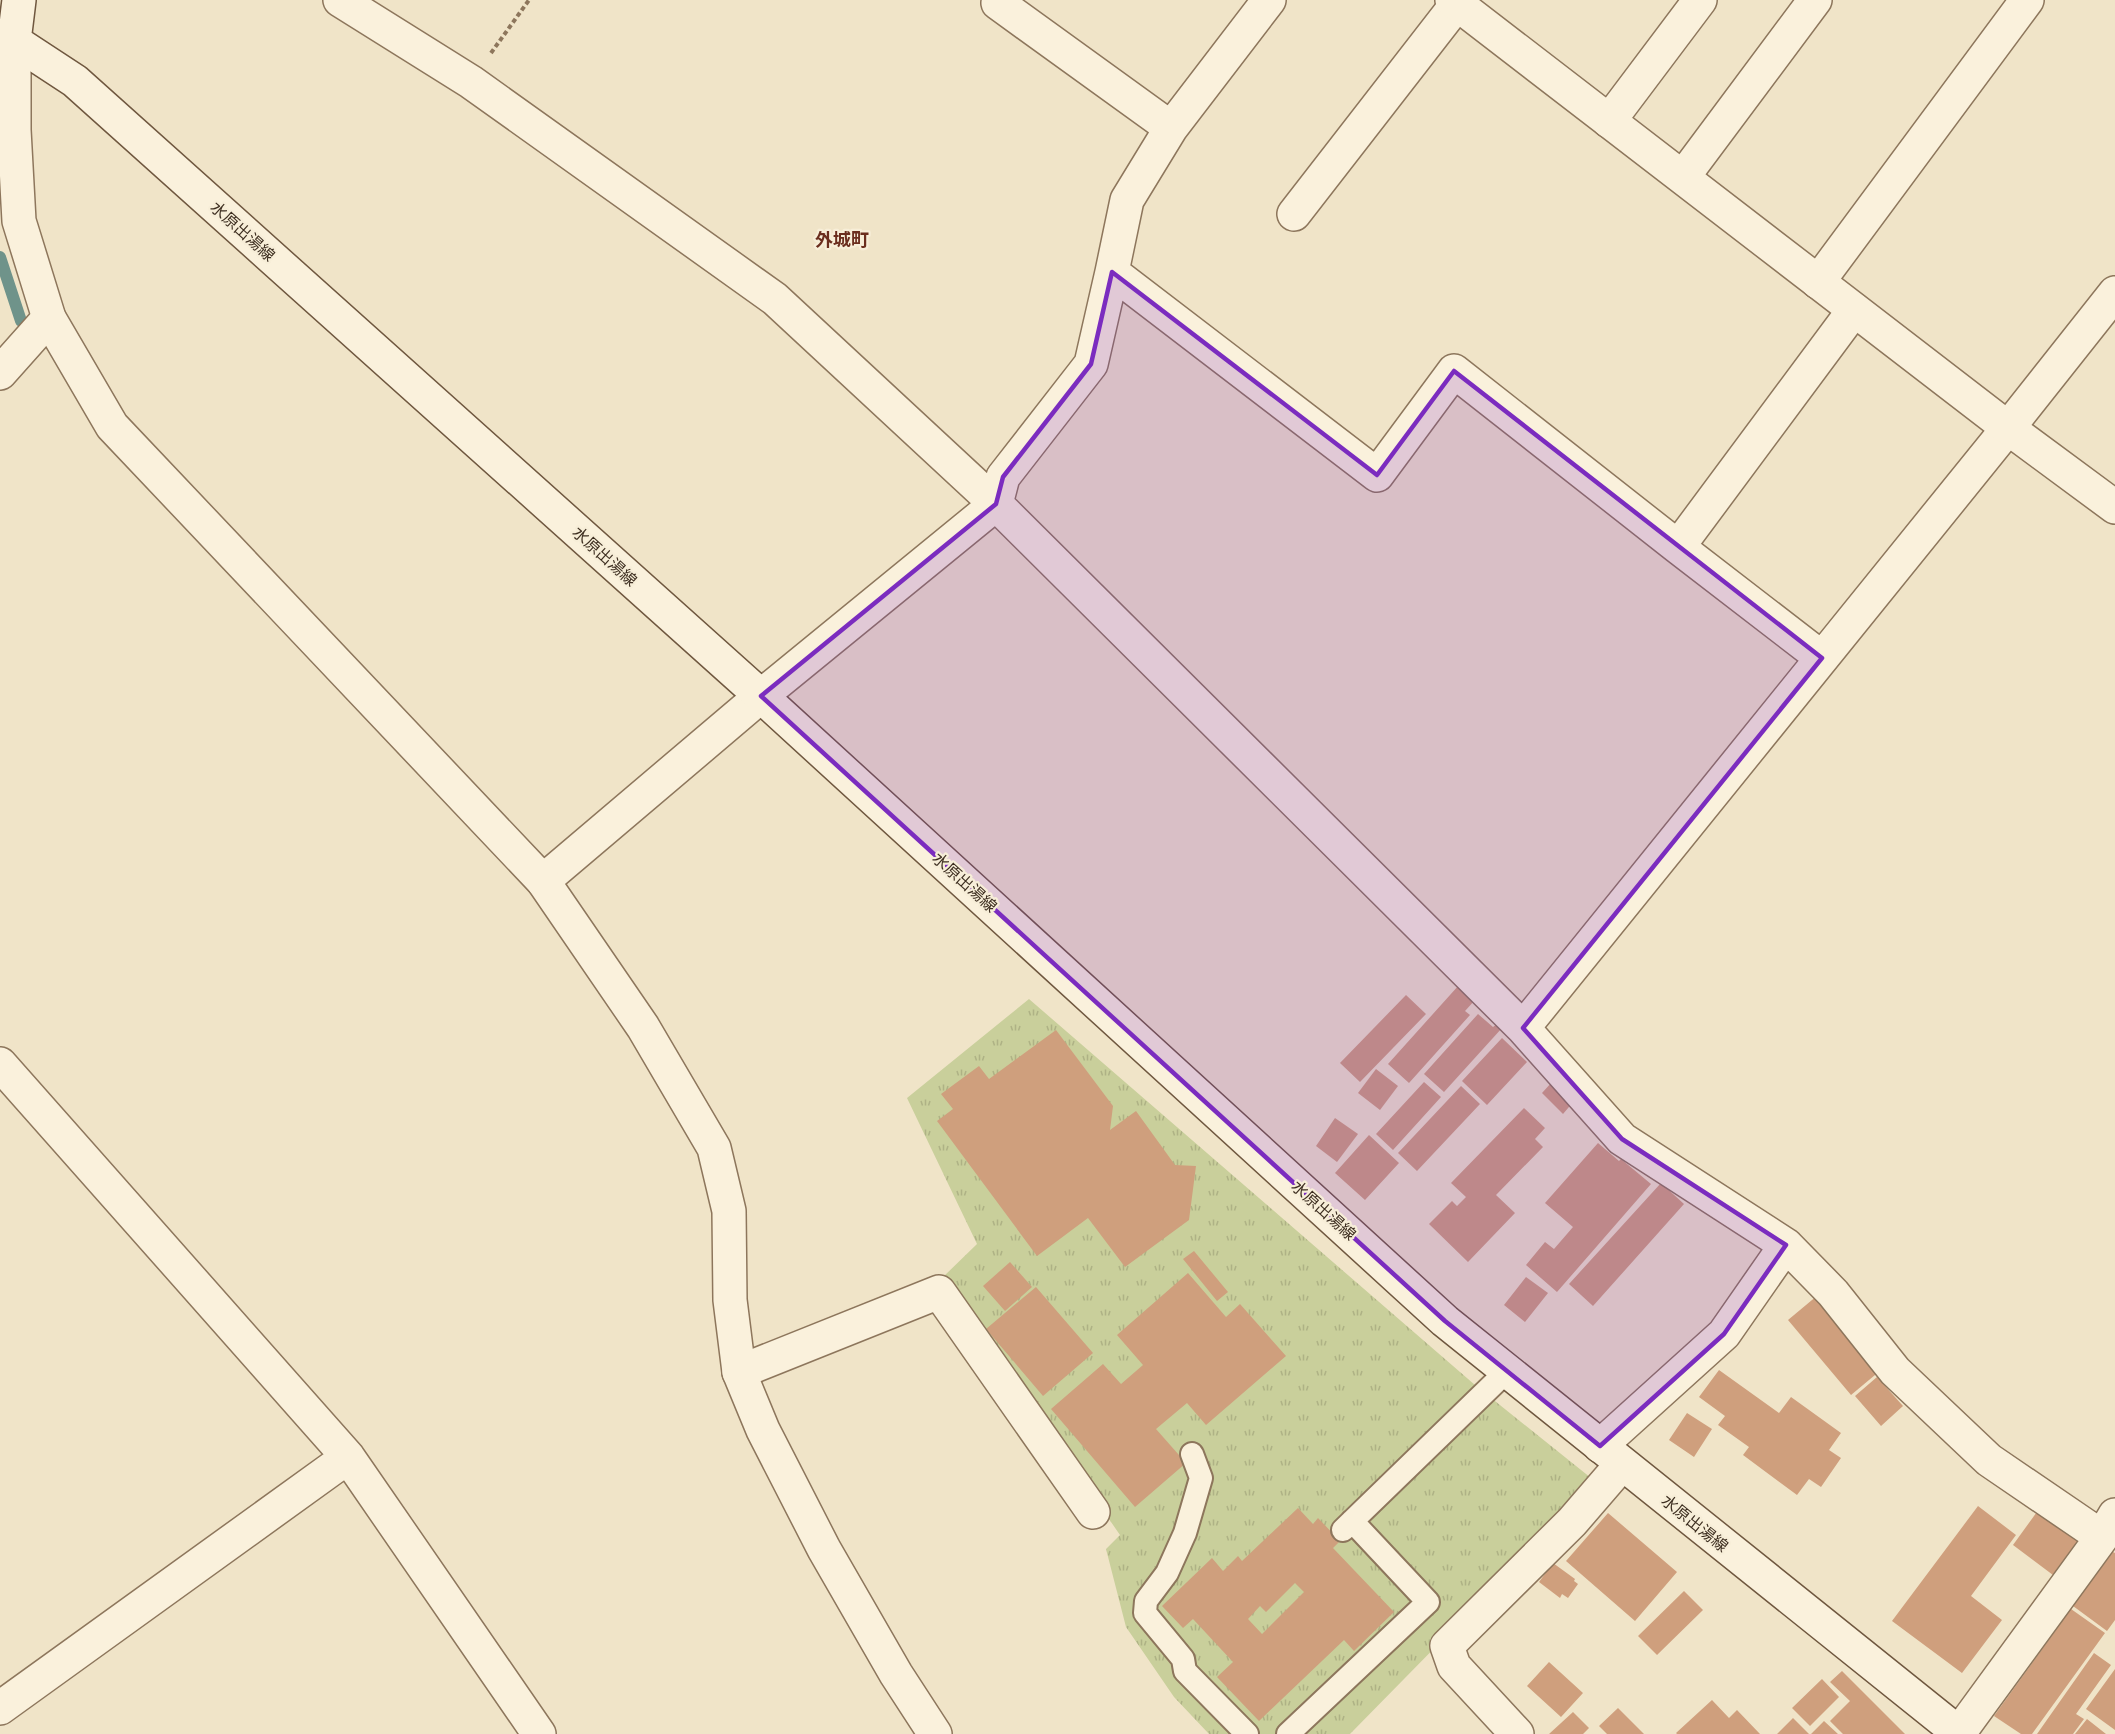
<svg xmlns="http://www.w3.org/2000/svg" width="2115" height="1734" font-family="Bitter,'Noto Sans JP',serif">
<defs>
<pattern id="park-tufts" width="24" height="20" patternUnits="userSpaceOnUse" patternTransform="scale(1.5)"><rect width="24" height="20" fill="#c9cf9b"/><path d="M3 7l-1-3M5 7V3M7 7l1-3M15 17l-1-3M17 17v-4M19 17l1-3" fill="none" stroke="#aeb285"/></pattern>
</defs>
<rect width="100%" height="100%" fill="#f0e4c8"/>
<path fill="url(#park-tufts)" d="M 1029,999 L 1475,1385 L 1591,1478 L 1571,1509 L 1350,1734 L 1209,1734 L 1174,1697 L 1126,1627 L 1106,1549 L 1120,1535 L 942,1278 L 977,1244 L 907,1098 Z"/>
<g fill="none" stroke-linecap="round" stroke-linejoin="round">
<path stroke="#6f938a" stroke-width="12" d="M 0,257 L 21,321"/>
</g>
<path fill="#cf9f7d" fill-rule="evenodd" d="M 1459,985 L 1475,1000 L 1465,1011 L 1470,1015 L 1409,1083 L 1388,1064 Z
M 1406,995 L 1426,1014 L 1360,1082 L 1340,1063 Z
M 1478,1014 L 1493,1027 L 1497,1024 L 1502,1028 L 1444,1092 L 1424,1074 Z
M 1056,1030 L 1113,1106 L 1110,1130 L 1136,1111 L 1175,1165 L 1196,1166 L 1189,1220 L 1125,1267 L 1088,1218 L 1037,1256 L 937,1121 L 953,1109 L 941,1094 L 979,1066 L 989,1079 Z
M 1502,1038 L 1527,1062 L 1487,1105 L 1462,1081 Z
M 1376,1069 L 1398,1086 L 1380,1110 L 1358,1093 Z
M 1424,1082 L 1441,1097 L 1393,1150 L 1376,1134 Z
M 1552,1082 L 1574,1101 L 1563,1114 L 1542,1093 Z
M 1461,1086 L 1480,1104 L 1417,1171 L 1398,1153 Z
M 1524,1108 L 1545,1128 L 1535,1139 L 1543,1147 L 1496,1195 L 1515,1213 L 1468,1262 L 1429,1224 L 1452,1201 L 1457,1206 L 1466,1197 L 1451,1183 Z
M 1335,1118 L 1358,1134 L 1337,1162 L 1316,1146 Z
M 1369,1135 L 1399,1163 L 1365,1200 L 1335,1173 Z
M 1598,1143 L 1619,1161 L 1621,1159 L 1651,1184 L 1557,1292 L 1526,1265 L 1545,1242 L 1554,1249 L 1573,1227 L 1545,1203 Z
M 1661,1183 L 1684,1204 L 1593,1306 L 1569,1284 Z
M 1194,1251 L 1228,1292 L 1217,1301 L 1183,1259 Z
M 1010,1262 L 1032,1287 L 1005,1311 L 983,1286 Z
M 1188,1273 L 1226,1317 L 1240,1304 L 1286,1356 L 1206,1425 L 1187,1403 L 1156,1429 L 1186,1463 L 1135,1507 L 1051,1409 L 1103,1364 L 1121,1384 L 1143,1365 L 1117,1335 Z
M 1526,1277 L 1548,1293 L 1525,1322 L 1504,1305 Z
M 1036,1287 L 1093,1353 L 1043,1396 L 986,1329 Z
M 1818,1295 L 1881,1370 L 1851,1395 L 1788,1320 Z
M 1719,1370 L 1779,1413 L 1791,1397 L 1841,1433 L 1829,1450 L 1841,1458 L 1821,1487 L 1809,1479 L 1797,1495 L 1743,1455 L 1749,1447 L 1718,1425 L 1725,1416 L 1699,1397 Z
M 1877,1377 L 1903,1406 L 1881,1426 L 1855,1396 Z
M 1687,1413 L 1712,1429 L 1694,1457 L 1669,1440 Z
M 1978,1506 L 2016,1535 L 1971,1596 L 2002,1620 L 1962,1673 L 1892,1621 Z
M 1298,1508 L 1313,1524 L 1318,1518 L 1340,1541 L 1333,1548 L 1394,1612 L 1354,1651 L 1344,1640 L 1259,1721 L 1217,1677 L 1233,1662 L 1193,1619 L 1183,1628 L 1162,1606 L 1212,1558 L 1223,1571 L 1238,1556 L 1242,1561 ZM 1295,1583 L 1304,1592 L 1262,1634 L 1248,1619 L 1260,1606 L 1266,1612 Z
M 2039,1509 L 2079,1539 L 2053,1575 L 2013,1545 Z
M 1608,1513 L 1677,1572 L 1635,1621 L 1566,1561 Z
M 2113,1552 L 2115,1553 L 2115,1620 L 2107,1631 L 2073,1606 Z
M 1553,1563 L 1575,1579 L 1574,1581 L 1578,1584 L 1568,1598 L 1562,1594 L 1560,1598 L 1539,1582 Z
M 1684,1591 L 1703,1610 L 1657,1655 L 1638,1636 Z
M 2071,1609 L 2105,1633 L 2032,1734 L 2021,1734 L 1994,1716 Z
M 2094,1653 L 2111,1665 L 2076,1714 L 2084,1719 L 2073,1734 L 2037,1734 Z
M 1549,1662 L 1583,1693 L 1561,1717 L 1527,1686 Z
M 2115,1669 L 2115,1730 L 2086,1709 Z
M 1842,1671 L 1905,1734 L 1843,1734 L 1830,1721 L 1850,1701 L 1830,1682 Z
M 1822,1679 L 1839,1697 L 1810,1726 L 1792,1708 Z
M 1712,1700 L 1729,1718 L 1737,1710 L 1760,1734 L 1677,1734 L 1676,1733 Z
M 1618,1708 L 1644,1734 L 1607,1734 L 1599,1726 Z
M 1573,1712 L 1589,1728 L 1583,1734 L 1549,1734 Z
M 1793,1718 L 1809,1734 L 1777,1734 Z
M 2087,1719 L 2106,1734 L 2075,1734 Z
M 1824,1721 L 1838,1734 L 1811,1734 Z"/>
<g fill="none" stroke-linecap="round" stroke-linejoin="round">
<g stroke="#8d765c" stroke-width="26">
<path id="service" d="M 1192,1454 L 1201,1478 L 1185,1533 L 1167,1573 L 1146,1601 L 1145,1613 L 1183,1659 L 1185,1671 L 1247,1734
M 1343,1530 L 1507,1371
M 1288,1734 L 1428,1602 L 1352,1521"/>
</g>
<g stroke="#8d765c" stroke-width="36">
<path id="minor" d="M 340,0 L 471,82 L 775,299 L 996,504 L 1523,1028 L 1622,1139 L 1786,1245 L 1833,1293 L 1895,1371 L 1989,1460 L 2102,1537
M 998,3 L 1171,128
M 1609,121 L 1700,0
M 1683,177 L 1815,0
M 1294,214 L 1457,4
M 1112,272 L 1377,475 L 1454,371 L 1678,547 L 1822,658
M 1818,282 L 2027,0
M 0,373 L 49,318
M 1678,547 L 1854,310
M 543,881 L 761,696 L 996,504 L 1003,477 L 1091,364 L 1112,272 L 1127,200 L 1171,128 L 1269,0
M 1523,1028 L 2008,428 L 2115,293
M 0,1064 L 348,1457 L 539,1734
M 739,1372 L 939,1292 L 1093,1512
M 1600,1446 L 1724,1334 L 1786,1245
M 0,1708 L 348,1457
M 1959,1733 L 2102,1537 L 2115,1515
M 1517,1734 L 1454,1666 L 1447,1646 L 1572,1522 L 1622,1464"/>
</g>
<g stroke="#8d765c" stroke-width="36">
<path id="tertiary" d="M 1452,0 L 2008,428 L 2115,507
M 14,41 L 14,130 L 19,221 L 49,318 L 112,426 L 543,881 L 643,1027 L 714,1148 L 729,1211 L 730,1300 L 739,1372 L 763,1430 L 824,1549 L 896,1674 L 935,1734"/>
</g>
<g stroke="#6f573f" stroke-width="36">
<path id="secondary" d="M 19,0 L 14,41 L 75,81 L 761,696 L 1445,1321 L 1960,1734"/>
</g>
<path stroke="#8d765c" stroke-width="4" stroke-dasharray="4.5 3" stroke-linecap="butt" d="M 491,53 L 529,0"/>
<use href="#service" stroke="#faf1dc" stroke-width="22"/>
<use href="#minor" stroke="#faf1dc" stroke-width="33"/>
<use href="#tertiary" stroke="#faf1dc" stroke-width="33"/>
<use href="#secondary" stroke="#faf1dc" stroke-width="33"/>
</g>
<path fill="#7b2cbf" fill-opacity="0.2" stroke="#7b2cbf" stroke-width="4.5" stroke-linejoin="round" d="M 1112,272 L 1377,475 L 1454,371 L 1822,658 L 1523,1028 L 1622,1139 L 1786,1245 L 1724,1334 L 1600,1446 L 1445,1321 L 761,696 L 996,504 L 1003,477 L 1091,364 Z"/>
<g text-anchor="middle" stroke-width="4.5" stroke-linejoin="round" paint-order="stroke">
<g font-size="16" fill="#3d2e20" stroke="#f7eed8">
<text transform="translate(243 231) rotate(42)" y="6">水原出湯線</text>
<text transform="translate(605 556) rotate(42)" y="6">水原出湯線</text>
<text transform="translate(965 882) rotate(42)" y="6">水原出湯線</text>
<text transform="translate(1324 1210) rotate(42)" y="6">水原出湯線</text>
<text transform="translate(1695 1523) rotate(39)" y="6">水原出湯線</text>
</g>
<g font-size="18" font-weight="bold" fill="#6b2e1e" stroke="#f7eed8">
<text x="842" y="246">外城町</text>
</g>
</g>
</svg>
